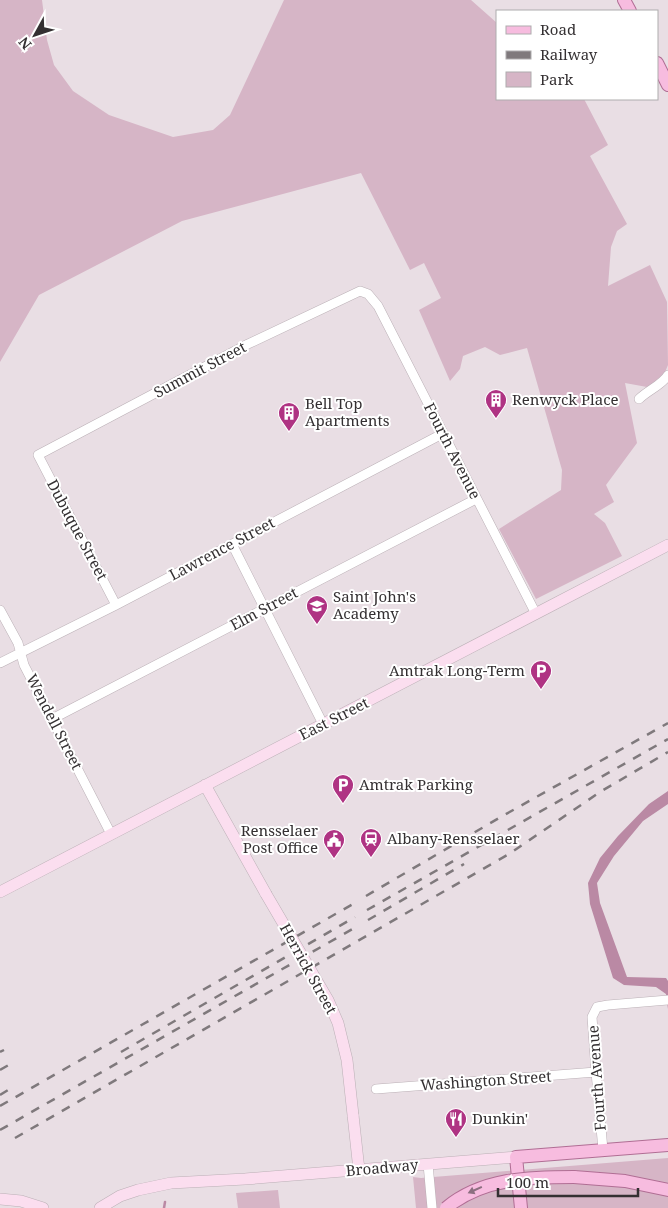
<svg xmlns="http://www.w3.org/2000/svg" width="668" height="1208" font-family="'Noto Serif',serif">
<rect width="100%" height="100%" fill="#e9dee4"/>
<path fill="#d6b5c6" d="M 0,0 L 42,0 L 47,40 L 54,65 L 73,91 L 109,115 L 173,137 L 213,130 L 230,115 L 284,0 L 471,0 L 497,23 L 497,99 L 584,99 L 608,145 L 590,156 L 627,224 L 617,231 L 611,247 L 608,286 L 650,265 L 667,302 L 668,365 L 663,377 L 647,387 L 625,383 L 637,443 L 606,485 L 614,502 L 594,514 L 605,523 L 622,556 L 536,599 L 499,529 L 561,490 L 562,470 L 527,348 L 500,355 L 485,347 L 463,356 L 460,369 L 450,381 L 419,310 L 441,298 L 424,263 L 410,270 L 361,173 L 182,221 L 39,295 L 0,362 Z
M 668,1158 L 668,1208 L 416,1208 L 413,1177 L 421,1178 Z
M 278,1190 L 280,1208 L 238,1208 L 236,1193 Z"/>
<path fill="#ba89a4" d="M 668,791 L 668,804 L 643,821 L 614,856 L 597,883 L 600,903 L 627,977 L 666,978 L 668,981 L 668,1009 L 666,994 L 656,987 L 624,985 L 613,978 L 590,904 L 588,883 L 600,858 L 618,836 L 649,804 Z"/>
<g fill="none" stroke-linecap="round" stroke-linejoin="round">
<path stroke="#ba89a4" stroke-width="2.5" d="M 164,1208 L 165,1202"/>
<g stroke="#bbb0b6" stroke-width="10">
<path id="street" d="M 639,399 C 648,390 662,385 668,375
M 232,544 L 323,724
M 116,605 L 38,455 L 248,344 L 360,291 L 368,294 L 378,306 L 536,614
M 0,610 L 18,643 L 24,665 L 111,834
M 0,663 L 116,605 L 442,434
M 52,719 L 476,499
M 376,1089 L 596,1072
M 603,1150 L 596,1072 L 592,1017 L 597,1007 L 608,1005 L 668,1000
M 428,1164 L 432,1208"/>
</g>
<g stroke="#bbb0b6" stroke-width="12">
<path id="secondary" d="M 205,785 L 266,894
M 0,892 L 668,545
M 353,1115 L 359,1170
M 0,1199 L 21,1201 L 43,1208
M 100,1208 L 120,1196 L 138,1190 L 171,1183 L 245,1179 L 516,1157"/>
</g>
<g stroke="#b06e94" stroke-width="14">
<path id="primary" d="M 624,0 L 630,11
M 657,63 L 668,85
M 574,1177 L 625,1181 L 668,1190
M 521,1208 L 516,1157 L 668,1145"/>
</g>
<use href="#street" stroke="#fff" stroke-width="9"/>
<use href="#secondary" stroke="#fbdeef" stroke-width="11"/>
<use href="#primary" stroke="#f7bcdf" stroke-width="12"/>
<path stroke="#7f797c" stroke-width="2.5" stroke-dasharray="9 9" stroke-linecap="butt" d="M 366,896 L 499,818 L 668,723
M 367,910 L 668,739
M 368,920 L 464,864
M 0,1052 L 4,1050
M 121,1052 L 355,917
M 0,1070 L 12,1063
M 0,1095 L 13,1087
M 0,1106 L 353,904
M 0,1130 L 356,927
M 15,1138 L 509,854 L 600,792 L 668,752"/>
<g stroke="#bbb0b6" stroke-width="12" stroke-linecap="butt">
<path id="secondary-bridge" d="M 266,894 L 328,1000 L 338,1023 L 347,1060 L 353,1115"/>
</g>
<g stroke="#b06e94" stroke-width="14" stroke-linecap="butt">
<path id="primary-bridge" d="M 446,1208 C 482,1178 529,1177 574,1177"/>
</g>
<use href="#secondary-bridge" stroke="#fbdeef" stroke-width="11"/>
<use href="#primary-bridge" stroke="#f7bcdf" stroke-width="12"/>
</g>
<defs><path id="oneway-solid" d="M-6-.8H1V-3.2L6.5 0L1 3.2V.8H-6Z" transform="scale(1.25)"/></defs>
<use fill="#8c6f80" href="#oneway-solid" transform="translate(475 1190) rotate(156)"/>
<defs>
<g id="building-pin" transform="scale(1.125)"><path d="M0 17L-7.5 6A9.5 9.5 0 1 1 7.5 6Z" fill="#af3383" stroke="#fff"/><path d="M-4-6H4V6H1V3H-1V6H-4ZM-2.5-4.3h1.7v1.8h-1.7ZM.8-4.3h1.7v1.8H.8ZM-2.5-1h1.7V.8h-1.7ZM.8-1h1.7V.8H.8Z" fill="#fff"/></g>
<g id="school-pin" transform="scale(1.125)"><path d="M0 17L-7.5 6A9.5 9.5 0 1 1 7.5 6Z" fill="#af3383" stroke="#fff"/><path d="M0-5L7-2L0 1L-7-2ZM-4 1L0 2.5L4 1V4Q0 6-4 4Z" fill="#fff"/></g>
<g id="parking-pin" transform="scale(1.125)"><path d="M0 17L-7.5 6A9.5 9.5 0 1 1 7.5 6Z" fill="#af3383" stroke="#fff"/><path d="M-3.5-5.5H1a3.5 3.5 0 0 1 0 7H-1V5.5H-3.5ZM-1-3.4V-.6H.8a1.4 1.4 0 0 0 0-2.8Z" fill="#fff"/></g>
<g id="station-pin" transform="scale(1.125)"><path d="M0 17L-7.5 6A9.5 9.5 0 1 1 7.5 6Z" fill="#af3383" stroke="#fff"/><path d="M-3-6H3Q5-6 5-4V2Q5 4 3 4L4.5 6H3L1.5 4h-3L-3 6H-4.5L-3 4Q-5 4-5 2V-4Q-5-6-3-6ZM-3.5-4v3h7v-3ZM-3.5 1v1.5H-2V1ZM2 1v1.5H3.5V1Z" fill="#fff"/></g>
<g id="civic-pin" transform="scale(1.125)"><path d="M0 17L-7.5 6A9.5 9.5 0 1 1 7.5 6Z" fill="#af3383" stroke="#fff"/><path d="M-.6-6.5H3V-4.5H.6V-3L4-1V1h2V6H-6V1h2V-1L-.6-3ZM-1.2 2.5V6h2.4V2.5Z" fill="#fff"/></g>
<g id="restaurant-pin" transform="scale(1.125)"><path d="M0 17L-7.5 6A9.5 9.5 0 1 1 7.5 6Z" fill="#af3383" stroke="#fff"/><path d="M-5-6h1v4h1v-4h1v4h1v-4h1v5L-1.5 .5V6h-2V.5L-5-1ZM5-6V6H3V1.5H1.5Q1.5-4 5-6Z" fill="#fff"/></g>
</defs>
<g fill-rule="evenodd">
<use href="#building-pin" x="496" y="400"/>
<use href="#building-pin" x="289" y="413"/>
<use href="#school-pin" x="317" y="606"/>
<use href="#parking-pin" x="541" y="671"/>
<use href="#parking-pin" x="343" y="785"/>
<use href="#station-pin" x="371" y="839"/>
<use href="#civic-pin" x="334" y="840"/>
<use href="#restaurant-pin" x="456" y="1119"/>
</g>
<g text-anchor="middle" stroke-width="4" stroke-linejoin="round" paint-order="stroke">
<g font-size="15" fill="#343032" stroke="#fff">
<text transform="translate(200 370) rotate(-28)" y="5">Summit Street</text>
<text transform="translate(452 451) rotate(63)" y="5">Fourth Avenue</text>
<text transform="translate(77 530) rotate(62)" y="5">Dubuque Street</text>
<text transform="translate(222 549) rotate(-28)" y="5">Lawrence Street</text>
<text transform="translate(264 609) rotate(-28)" y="5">Elm Street</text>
<text transform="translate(334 719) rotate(-27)" y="5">East Street</text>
<text transform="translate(54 722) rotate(63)" y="5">Wendell Street</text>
<text transform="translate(308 969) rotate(61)" y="5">Herrick Street</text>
<text transform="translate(597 1078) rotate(-94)" y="5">Fourth Avenue</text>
<text transform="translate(486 1081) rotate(-4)" y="5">Washington Street</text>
<text transform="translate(382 1168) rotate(-5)" y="5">Broadway</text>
</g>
<g font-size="15" fill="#343032" stroke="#fff" text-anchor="start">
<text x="512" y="405">Renwyck Place</text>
<text x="305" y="409">Bell Top<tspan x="305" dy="17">Apartments</tspan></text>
<text x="333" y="602">Saint John's<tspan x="333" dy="17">Academy</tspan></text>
<text x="525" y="676" text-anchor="end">Amtrak Long-Term</text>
<text x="359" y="790">Amtrak Parking</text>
<text x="318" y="836" text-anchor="end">Rensselaer<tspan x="318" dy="17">Post Office</tspan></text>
<text x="387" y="844">Albany-Rensselaer</text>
<text x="472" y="1124">Dunkin'</text>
</g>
</g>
<rect x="496" y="10" width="162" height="90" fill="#ffffff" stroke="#aeacad"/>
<rect x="506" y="26" width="25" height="8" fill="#f7bcdf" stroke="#aeacad"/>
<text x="540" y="35" font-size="15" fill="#343032">Road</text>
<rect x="506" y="51" width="25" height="8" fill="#7f797c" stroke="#aeacad"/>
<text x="540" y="60" font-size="15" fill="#343032">Railway</text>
<rect x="506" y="72" width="25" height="15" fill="#d6b5c6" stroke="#aeacad"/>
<text x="540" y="85" font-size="15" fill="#343032">Park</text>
<g transform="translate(35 35) rotate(230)" stroke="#ffffff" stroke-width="4" paint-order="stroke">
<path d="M0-4L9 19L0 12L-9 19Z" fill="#343032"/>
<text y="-8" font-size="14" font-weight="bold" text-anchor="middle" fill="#343032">N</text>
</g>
<path d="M498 1188v8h140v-8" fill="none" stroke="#343032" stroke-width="2.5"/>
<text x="506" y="1188" font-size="15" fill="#343032" stroke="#ffffff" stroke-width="4" paint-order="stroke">100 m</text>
</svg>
